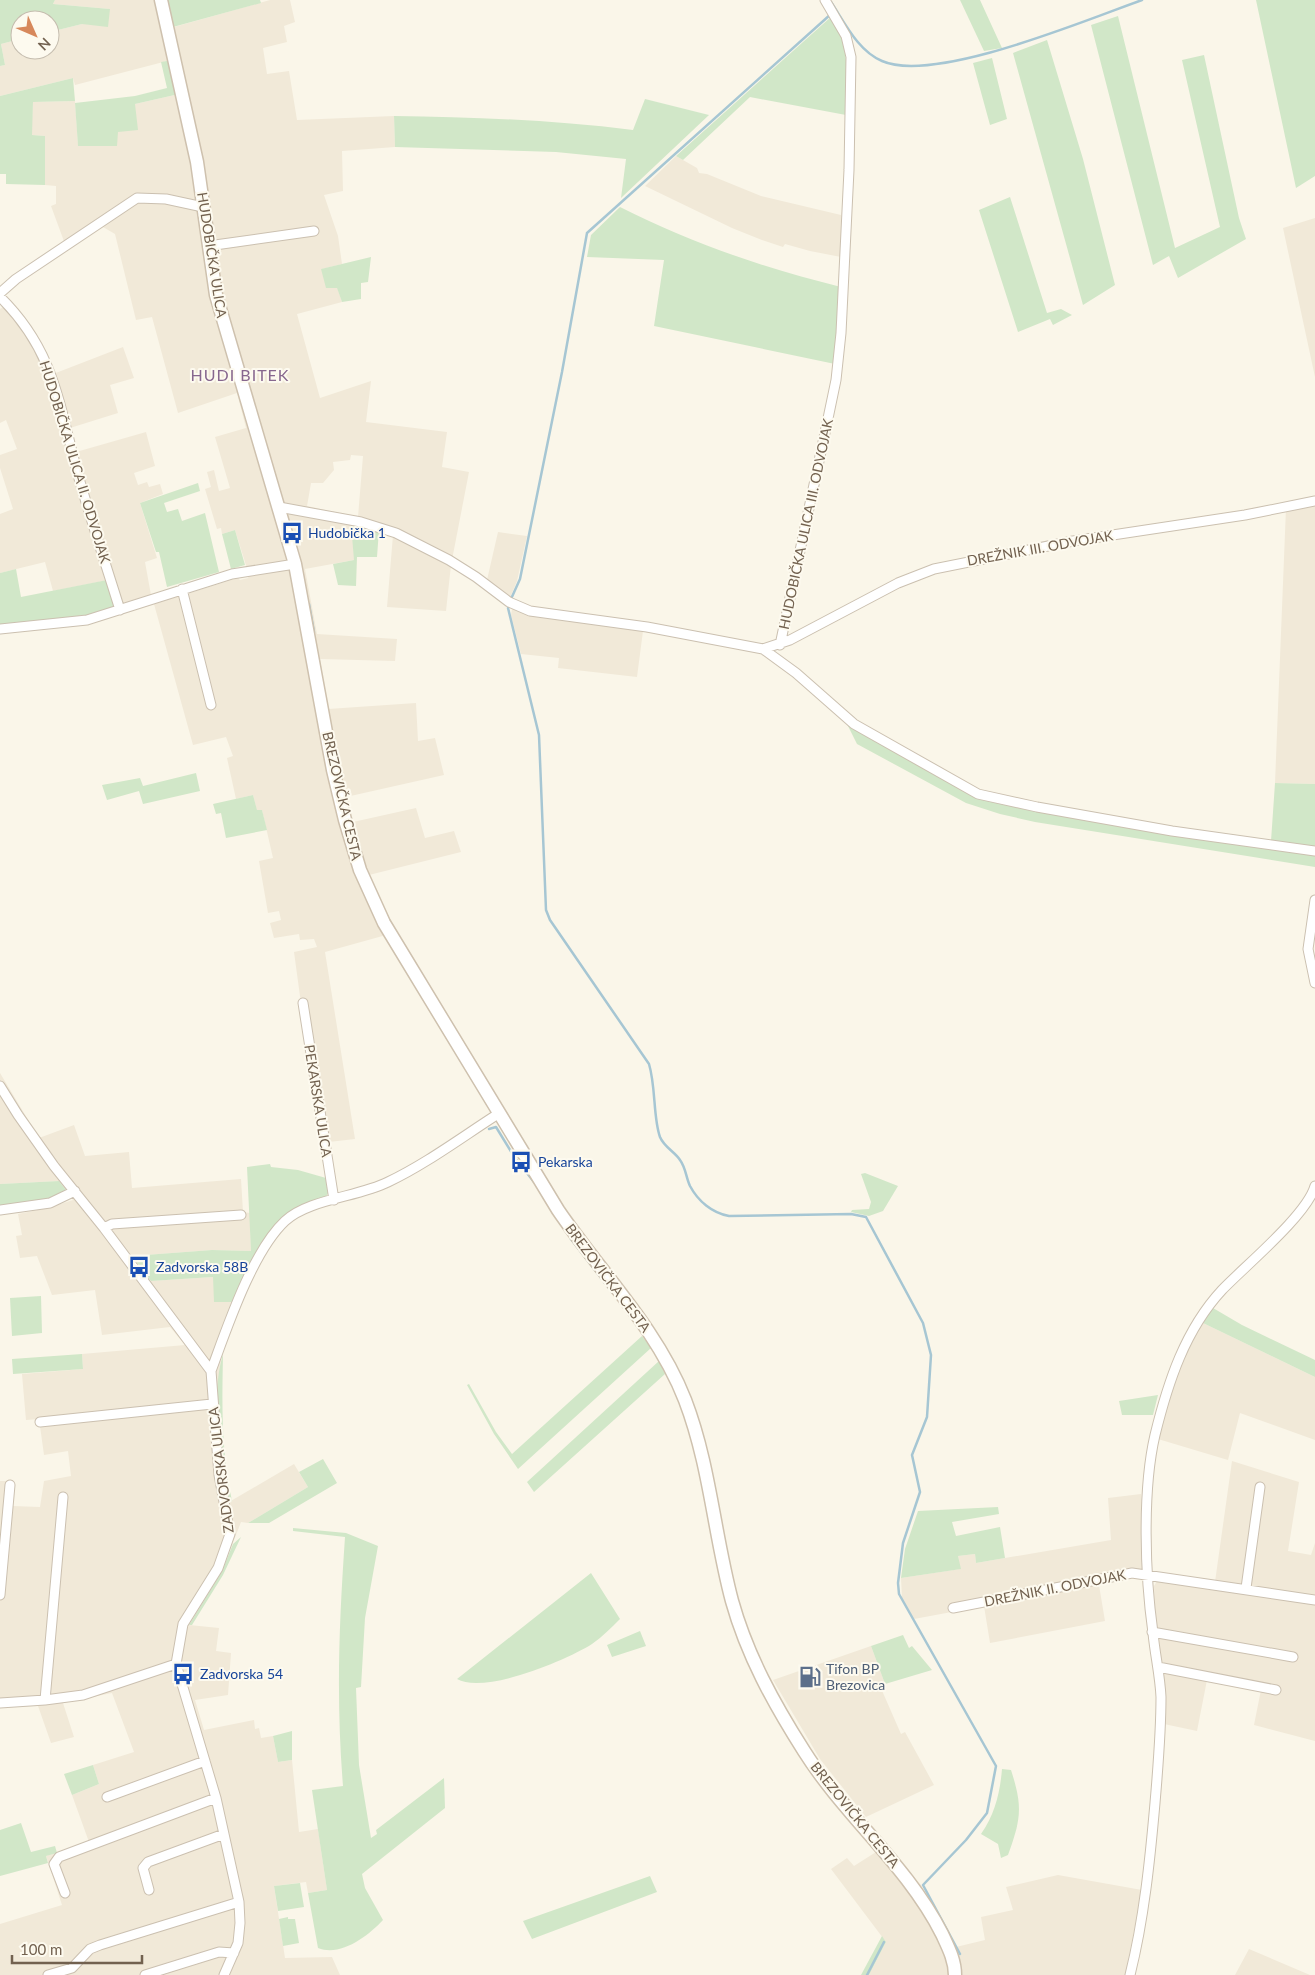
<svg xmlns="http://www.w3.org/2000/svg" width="1315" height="1975" font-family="Lato,sans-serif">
<rect width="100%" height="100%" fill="#faf6e9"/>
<path fill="#f1e9d8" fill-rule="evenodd" d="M 55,0 L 167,0 L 174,27 L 270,0 L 290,0 L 295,22 L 284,26 L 287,42 L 263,48 L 267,74 L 289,71 L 297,120 L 394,116 L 395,147 L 342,151 L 343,191 L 324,195 L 338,236 L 342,264 L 322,269 L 337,287 L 342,302 L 297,314 L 320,398 L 371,381 L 366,422 L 447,432 L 442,467 L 469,472 L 451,565 L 446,611 L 387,607 L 393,535 L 379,530 L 354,560 L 305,569 L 317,634 L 397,639 L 395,661 L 320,659 L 328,709 L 416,703 L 418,741 L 435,738 L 444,775 L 346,797 L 353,822 L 416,808 L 425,838 L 454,831 L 461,852 L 369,875 L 384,913 L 387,913 L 397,932 L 325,952 L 355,1139 L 320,1143 L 294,952 L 317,947 L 314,939 L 300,940 L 299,934 L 274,938 L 270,923 L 281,920 L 279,911 L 268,913 L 259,861 L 273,858 L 262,810 L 257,811 L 253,795 L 236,799 L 227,758 L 233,756 L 226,737 L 193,745 L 154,604 L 238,578 L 240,580 L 248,578 L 249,575 L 235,530 L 222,534 L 221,528 L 217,529 L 205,489 L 211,487 L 207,472 L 214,470 L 219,491 L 230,488 L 215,437 L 246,428 L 237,393 L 178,413 L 152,317 L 136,320 L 115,234 L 103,227 L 99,221 L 65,244 L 51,206 L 56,204 L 56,186 L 45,185 L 45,136 L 31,135 L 33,102 L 75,101 L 78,145 L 118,132 L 135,104 L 179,94 L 171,60 L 75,85 L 73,78 L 0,96 L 0,66 L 5,65 L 1,44 L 20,39 L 20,50 L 50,50 L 50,32 L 82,24 L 110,9 L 53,4 ZM 351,455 L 363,456 L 358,517 L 307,506 L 311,483 L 323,483 L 334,470 L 333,462 L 350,460 Z
M 676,156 L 697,168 L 699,173 L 707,174 L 761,196 L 841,215 L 841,257 L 810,251 L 785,244 L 783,247 L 762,240 L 732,228 L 645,186 Z
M 1315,218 L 1315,377 L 1283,228 Z
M 5,306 L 24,326 L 48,376 L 123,347 L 134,378 L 110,385 L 118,413 L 70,428 L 76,452 L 146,432 L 155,466 L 134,473 L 138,485 L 147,482 L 149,487 L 160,484 L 163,494 L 140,503 L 157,558 L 145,562 L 151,595 L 123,603 L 113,579 L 53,591 L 45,562 L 0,573 L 0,514 L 13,509 L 0,468 L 0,455 L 17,449 L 6,420 L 0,423 L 0,309 Z
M 1315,505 L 1315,784 L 1275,783 L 1286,508 Z
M 498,532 L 527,536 L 517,581 L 510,598 L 487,580 Z
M 512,609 L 535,617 L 643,631 L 637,677 L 558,668 L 559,658 L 521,654 L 511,615 Z
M 0,1073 L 39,1138 L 74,1125 L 85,1156 L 129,1152 L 132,1188 L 241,1179 L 243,1212 L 250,1213 L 251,1251 L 212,1250 L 132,1256 L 151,1281 L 213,1277 L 233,1302 L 213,1356 L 221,1361 L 217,1426 L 229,1502 L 294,1464 L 308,1487 L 248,1523 L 241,1522 L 222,1571 L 189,1625 L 219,1628 L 216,1651 L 231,1653 L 228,1695 L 195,1700 L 204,1730 L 254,1720 L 255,1729 L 259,1728 L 261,1738 L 273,1736 L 278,1762 L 292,1760 L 299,1832 L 318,1829 L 327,1890 L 308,1893 L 306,1882 L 274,1886 L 285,1958 L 332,1957 L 340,1975 L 0,1975 L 0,1924 L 62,1905 L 46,1856 L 89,1842 L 72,1795 L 99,1784 L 93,1765 L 134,1752 L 112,1693 L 63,1703 L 74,1737 L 51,1743 L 38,1706 L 0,1707 L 0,1481 L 14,1481 L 12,1506 L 40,1507 L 44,1481 L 71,1476 L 68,1451 L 44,1455 L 39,1419 L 26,1420 L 22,1374 L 83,1369 L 82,1354 L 185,1345 L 170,1327 L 102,1335 L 95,1290 L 52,1295 L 37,1256 L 20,1258 L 16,1236 L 22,1235 L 18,1214 L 48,1208 L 73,1200 L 59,1181 L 0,1184 Z
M 1203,1323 L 1315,1377 L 1315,1440 L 1240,1413 L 1228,1460 L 1158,1439 L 1178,1366 Z
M 1232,1461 L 1299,1482 L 1288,1551 L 1311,1555 L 1315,1543 L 1315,1741 L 1254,1725 L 1261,1690 L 1207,1680 L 1197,1731 L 1164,1724 L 1164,1677 L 1155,1618 L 1154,1586 L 1157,1581 L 1214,1589 Z
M 1141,1494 L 1142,1569 L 1137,1577 L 1099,1585 L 1105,1621 L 990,1643 L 984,1606 L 914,1619 L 902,1598 L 901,1578 L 960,1569 L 958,1556 L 975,1554 L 976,1563 L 1111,1540 L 1108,1498 Z
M 871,1646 L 885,1684 L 880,1686 L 901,1734 L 905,1732 L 934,1785 L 866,1817 L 820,1759 L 773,1680 Z
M 887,1845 L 921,1885 L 956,1947 L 985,1940 L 981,1917 L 1013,1910 L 1006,1887 L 1058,1875 L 1142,1890 L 1126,1971 L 1136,1975 L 869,1975 L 886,1942 L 831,1869 L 847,1858 L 854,1866 Z
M 1249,1949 L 1310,1975 L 1235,1975 Z"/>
<path fill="#d1e7c8" d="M 0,0 L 55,0 L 53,4 L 110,9 L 108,27 L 82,24 L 50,32 L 50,20 L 20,20 L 20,39 L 1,44 L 5,65 L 0,66 Z
M 167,0 L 260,0 L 261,3 L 173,27 Z
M 960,0 L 980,0 L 1002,48 L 984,51 Z
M 1256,0 L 1315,0 L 1315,176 L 1296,188 Z
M 832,16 C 851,53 847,75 846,115 L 750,97 L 683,160 L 676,156 Z
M 1118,16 L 1175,248 L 1220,227 L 1182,60 L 1204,55 L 1239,218 L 1246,239 L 1178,278 L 1169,256 L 1153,265 L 1091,25 Z
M 1047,40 L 1083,159 L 1115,285 L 1083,305 L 1013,53 Z
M 992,58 L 1007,119 L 990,125 L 973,63 Z
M 172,60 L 179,94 L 135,104 L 138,130 L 118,132 L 117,146 L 78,146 L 75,103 L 135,96 L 167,88 L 161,62 Z
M 73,78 L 75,101 L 33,102 L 32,135 L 45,136 L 45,185 L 6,184 L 6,174 L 0,174 L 0,96 Z
M 645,99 L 709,115 L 621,198 L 626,159 L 556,152 L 395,147 L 394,116 C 474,117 553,120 633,130 Z
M 1010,197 L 1047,313 L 1061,309 L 1072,315 L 1053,325 L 1050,319 L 1018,332 L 979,210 Z
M 620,207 C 691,243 764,268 841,287 L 835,364 L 654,326 L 664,260 L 587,257 L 591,235 Z
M 371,257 L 368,282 L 361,283 L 361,299 L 342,302 L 337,288 L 326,288 L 321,269 Z
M 198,483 L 200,491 L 164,503 L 167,512 L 178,509 L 182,521 L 205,513 L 219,572 L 167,587 L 159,552 L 156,552 L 140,503 Z
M 351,524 L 379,530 L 377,557 L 357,557 L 356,586 L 338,585 L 333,564 L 354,560 Z
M 235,530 L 245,565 L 231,569 L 222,534 Z
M 16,569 L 21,597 L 107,580 L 115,605 C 101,621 23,624 0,626 L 0,573 Z
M 846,722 L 977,796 L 1315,855 L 1315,867 L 1035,822 L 1000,814 L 966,803 L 857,744 Z
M 196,773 L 200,791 L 143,804 L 139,791 L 107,800 L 102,785 L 140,778 L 143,786 Z
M 1275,783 L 1315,784 L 1315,848 L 1271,841 Z
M 253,795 L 257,810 L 262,810 L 267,830 L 226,838 L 221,813 L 216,814 L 213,804 Z
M 270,1164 L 271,1167 L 298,1170 L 326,1178 L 328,1193 L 326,1197 L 291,1211 L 276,1224 L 233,1302 L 214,1302 L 213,1277 L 151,1281 L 132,1256 L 212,1250 L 251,1251 L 247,1167 Z
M 865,1173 L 898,1186 L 883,1211 L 869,1216 L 851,1212 L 852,1210 L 869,1209 L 871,1202 L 861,1174 Z
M 59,1181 L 66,1190 L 45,1200 L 0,1206 L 0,1184 Z
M 41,1296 L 42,1333 L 12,1336 L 10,1298 Z
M 1213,1308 L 1242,1325 L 1315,1360 L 1315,1377 L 1203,1323 Z
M 642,1336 L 651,1348 L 518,1469 L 494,1434 L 467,1385 L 469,1384 L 496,1432 L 512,1454 Z
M 82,1354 L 83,1369 L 13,1374 L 12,1359 Z
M 223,1354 C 222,1406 221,1449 232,1501 L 229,1503 C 219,1459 210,1398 223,1354 Z
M 659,1361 L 665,1374 L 534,1492 L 527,1482 Z
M 1158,1395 L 1153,1415 L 1122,1415 L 1119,1401 Z
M 323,1459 L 337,1483 L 269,1523 L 248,1523 L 308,1487 L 299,1472 Z
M 998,1507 L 999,1514 L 952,1522 L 956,1536 L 1000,1527 L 1005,1558 L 976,1563 L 975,1554 L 958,1556 L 961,1569 L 901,1578 L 905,1549 L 918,1511 Z
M 293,1528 L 346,1533 L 378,1546 L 365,1618 L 361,1687 L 356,1688 L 359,1765 L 371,1838 L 377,1834 L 376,1830 L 444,1778 L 445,1808 L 362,1874 L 365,1888 L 383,1920 C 368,1936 341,1957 318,1948 L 308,1893 L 327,1890 L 312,1790 L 343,1786 C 336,1700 339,1624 345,1537 L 293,1531 Z
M 241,1537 L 223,1575 L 192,1625 L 189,1625 L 222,1571 L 233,1544 Z
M 591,1573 L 620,1619 C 611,1628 602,1637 592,1644 C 567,1660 484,1695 457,1679 Z
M 640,1631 L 646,1646 L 612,1657 L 607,1645 Z
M 903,1635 L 909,1648 L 912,1646 L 932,1670 L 885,1684 L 871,1646 Z
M 292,1731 L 292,1760 L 278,1762 L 273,1736 Z
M 93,1765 L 99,1784 L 72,1795 L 64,1774 Z
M 1002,1769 L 1011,1770 C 1023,1807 1021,1819 1008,1855 L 1001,1858 L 998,1844 L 981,1834 C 995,1814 1000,1793 1002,1769 Z
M 21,1823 L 31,1852 L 55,1846 L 57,1853 L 46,1856 L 48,1863 L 0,1876 L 0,1830 Z
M 650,1876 L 657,1892 L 532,1939 L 523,1921 Z
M 300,1883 L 304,1907 L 278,1911 L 274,1886 Z
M 288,1917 L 288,1919 L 295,1919 L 299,1943 L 283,1946 L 279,1919 Z
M 882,1936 L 886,1942 L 869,1975 L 861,1975 Z"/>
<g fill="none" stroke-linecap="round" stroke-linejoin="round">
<path stroke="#a6c6d3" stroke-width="2.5" d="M 831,2 C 845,23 858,51 882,61 C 934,84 1086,20 1142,0
M 511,599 L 520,579 L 562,372 L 587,233 L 831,14
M 309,604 L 314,632
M 508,608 L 539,735 L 546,910 L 550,920 L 649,1064 C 656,1087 653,1118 660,1137 C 664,1147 675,1152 680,1160 C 686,1168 686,1178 690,1186 C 698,1201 712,1213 729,1216 L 851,1214 L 866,1217 L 923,1323 L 931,1355 L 927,1417 L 912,1455 L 920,1492 L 903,1543 L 898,1583 L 899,1594 L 996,1766 L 987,1813 L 966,1840 L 923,1885 L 960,1954
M 489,1129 L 496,1127 L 515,1158 L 534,1182
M 571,1239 L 612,1292
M 867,1975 L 884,1942"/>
<g stroke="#cbc0b0" stroke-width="11">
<path id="street" d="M 208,246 L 314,231
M 0,293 L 16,279 L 137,198 L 166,199 L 203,207
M 0,297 C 55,351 59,405 78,475 C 91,520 106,565 120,610
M 279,507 L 361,522 L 396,533 L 449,560 L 476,577 L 509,602 L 530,611 L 647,627 L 763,649 L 790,640 L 898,583 L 934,569 L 1073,541 L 1245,515 L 1315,501
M 182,589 L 211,705
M 0,629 L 87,620 L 232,574 L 295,564
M 780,645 L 826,428 L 836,380 L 841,333 L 849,170 L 851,57 L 846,36 L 825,0
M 763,649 L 796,673 L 854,724 L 978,794 L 1037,807 L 1172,831 L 1315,851
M 1315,900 L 1308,949 L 1315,983
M 303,1003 L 334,1200
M 0,1086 L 18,1115 L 54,1166 L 104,1228 L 211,1371 L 219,1475 L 230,1534 L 218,1568 L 183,1624 L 176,1664 L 216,1798 L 239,1902 L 240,1923 L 238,1943 L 224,1975
M 0,1210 L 50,1203 L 75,1191
M 104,1228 L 112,1224 L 241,1215
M 211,1371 C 227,1328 252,1252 285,1221 C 309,1199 358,1197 388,1182 C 426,1164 462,1137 498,1114
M 40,1422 L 212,1404
M 1246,1588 L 1260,1487
M 0,1595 L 10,1485
M 953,1608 L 1132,1573 L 1315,1600
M 1152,1632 L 1293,1657
M 1158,1667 L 1276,1690
M 45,1700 L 63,1497
M 0,1703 L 45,1700 L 83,1695 L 176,1664
M 107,1797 L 205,1761
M 149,1890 L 143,1868 L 148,1862 L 224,1834
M 65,1893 L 54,1864 L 59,1857 L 216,1798
M 48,1975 L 72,1968 L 90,1949 L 100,1945 L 239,1902
M 145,1975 L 219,1952 L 234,1953
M 1130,1975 C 1144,1919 1150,1860 1155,1803 C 1158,1768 1161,1732 1161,1697 C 1160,1675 1155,1655 1153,1633 C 1145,1576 1142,1491 1155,1435 C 1168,1382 1185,1330 1222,1290 C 1245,1266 1307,1215 1315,1186"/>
</g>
<g stroke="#cec1ae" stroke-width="15">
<path id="secondary" d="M 161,0 L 197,162 L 216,295 L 295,564 L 333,770 L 345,820 L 360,870 L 384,923 L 558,1210 C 600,1272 657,1328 685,1400 C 710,1465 714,1534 732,1601 C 747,1655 774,1704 804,1751 C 845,1816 907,1865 942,1934 C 948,1947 955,1960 955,1975"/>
</g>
<use href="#street" stroke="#fff" stroke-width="9"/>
<use href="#secondary" stroke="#fff" stroke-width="12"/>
</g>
<defs>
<g id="bus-bare" transform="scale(1.725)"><path d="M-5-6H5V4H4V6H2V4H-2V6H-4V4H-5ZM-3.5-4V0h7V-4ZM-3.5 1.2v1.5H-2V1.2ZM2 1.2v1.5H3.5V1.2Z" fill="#1a4fb4" stroke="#fdfaef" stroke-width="2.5" paint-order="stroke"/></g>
<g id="fuel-bare" transform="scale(1.725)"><path d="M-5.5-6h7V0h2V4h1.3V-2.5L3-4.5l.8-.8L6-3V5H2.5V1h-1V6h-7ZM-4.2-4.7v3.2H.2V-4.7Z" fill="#5c6f8a" stroke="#fdfaef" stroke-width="2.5" paint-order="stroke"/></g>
</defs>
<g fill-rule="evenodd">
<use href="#bus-bare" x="292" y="533"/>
<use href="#bus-bare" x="521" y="1162"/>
<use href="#bus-bare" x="139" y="1267"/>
<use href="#bus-bare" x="183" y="1674"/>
<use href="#fuel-bare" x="810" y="1677"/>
</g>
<g text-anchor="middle" stroke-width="4" stroke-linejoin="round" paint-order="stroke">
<g font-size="14" fill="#72614f" stroke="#fdfaef">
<text transform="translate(212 255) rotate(81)" y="5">HUDOBIČKA ULICA</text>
<text transform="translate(75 462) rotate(73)" y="5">HUDOBIČKA ULICA II. ODVOJAK</text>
<text transform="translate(806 524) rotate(-78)" y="5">HUDOBIČKA ULICA III. ODVOJAK</text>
<text transform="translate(1040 548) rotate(-10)" y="5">DREŽNIK III. ODVOJAK</text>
<text transform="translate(342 796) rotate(77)" y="5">BREZOVIČKA CESTA</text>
<text transform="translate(318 1101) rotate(81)" y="5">PEKARSKA ULICA</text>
<text transform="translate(608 1278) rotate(53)" y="5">BREZOVIČKA CESTA</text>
<text transform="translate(221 1470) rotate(-97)" y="5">ZADVORSKA ULICA</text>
<text transform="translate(1055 1588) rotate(-11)" y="5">DREŽNIK II. ODVOJAK</text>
<text transform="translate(855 1815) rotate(51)" y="5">BREZOVIČKA CESTA</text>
</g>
<g font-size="14" fill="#164399" stroke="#fdfaef" text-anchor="start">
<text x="308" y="538">Hudobička 1</text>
<text x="538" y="1167">Pekarska</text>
<text x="156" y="1272">Zadvorska 58B</text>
<text x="200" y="1679">Zadvorska 54</text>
</g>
<g font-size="14" fill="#4e5e75" stroke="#fdfaef" text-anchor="start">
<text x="826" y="1674">Tifon BP<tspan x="826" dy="16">Brezovica</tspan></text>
</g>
<g font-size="16" letter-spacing="1" fill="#87678e" stroke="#fdfaef">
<text x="240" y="381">HUDI BITEK</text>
</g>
</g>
<g transform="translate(35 35) rotate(135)"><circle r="24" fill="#fdfaef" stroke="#c5bdaf"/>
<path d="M0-4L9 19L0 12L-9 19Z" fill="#d7885b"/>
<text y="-8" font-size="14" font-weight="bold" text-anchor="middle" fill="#72614f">N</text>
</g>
<path d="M12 1955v8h130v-8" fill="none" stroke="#72614f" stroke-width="2.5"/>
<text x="20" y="1955" font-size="15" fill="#72614f" stroke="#fdfaef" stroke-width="4" paint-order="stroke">100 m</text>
</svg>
